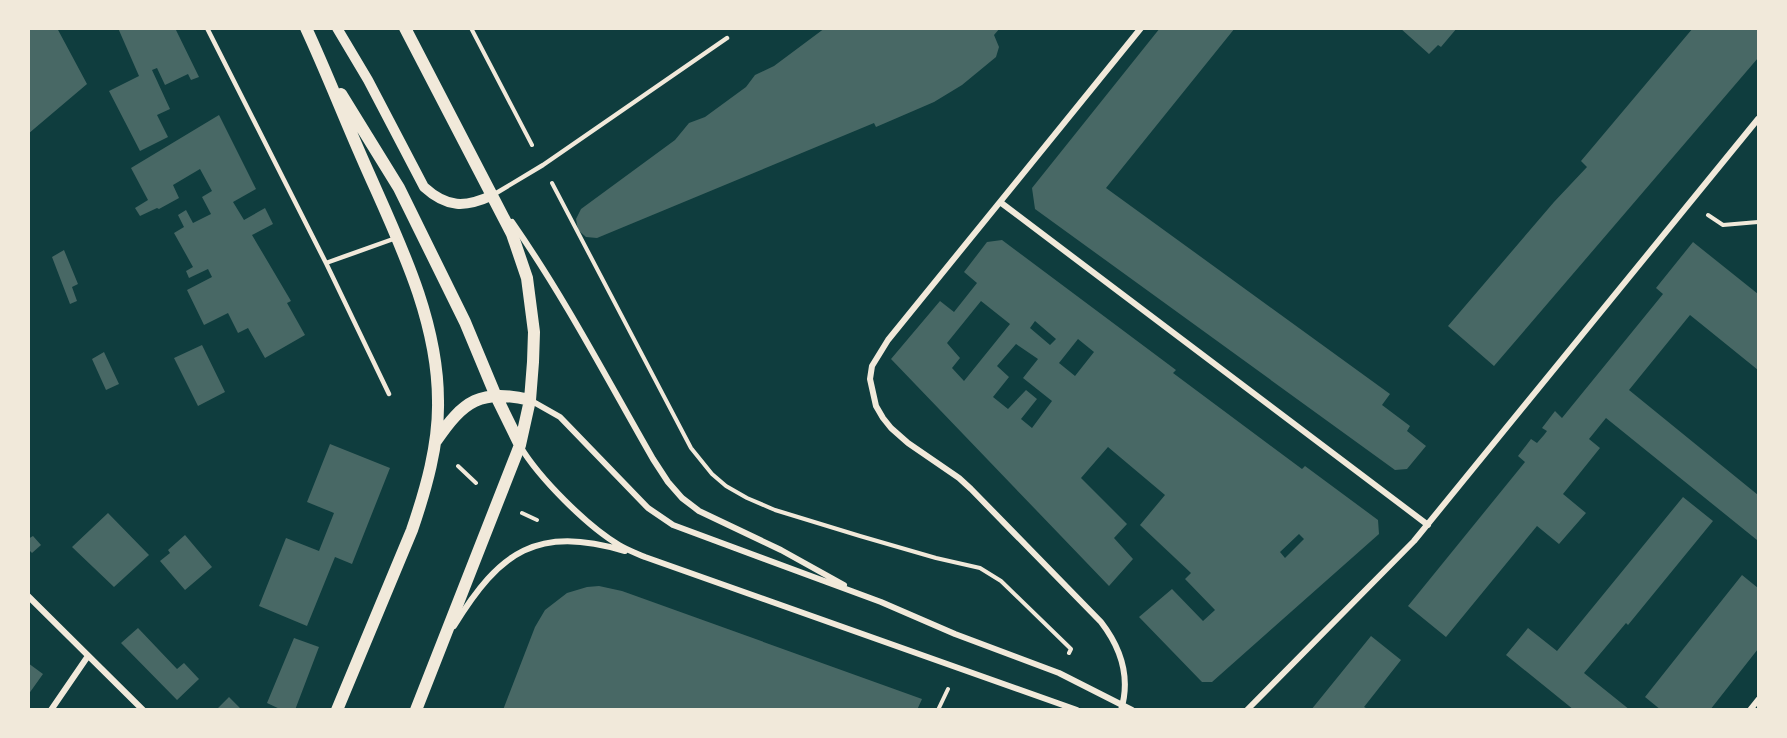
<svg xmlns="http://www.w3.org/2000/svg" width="1787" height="738" font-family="'Open Sans',sans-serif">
<rect width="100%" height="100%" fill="#0f3d3e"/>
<path fill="#486865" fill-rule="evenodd" d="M 28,28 L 57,28 L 87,84 L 28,134 Z
M 118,28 L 175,28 L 199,77 L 191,80 L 188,74 L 165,85 L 157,68 L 152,70 L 170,109 L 157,115 L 168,137 L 140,151 L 109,91 L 139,76 Z
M 825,28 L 1000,28 L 994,35 L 999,47 L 996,57 L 962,85 L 934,102 L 876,127 L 874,123 L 597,238 L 586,237 L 578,230 L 576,219 L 581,209 L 675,140 L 689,123 L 705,117 L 746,87 L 755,75 L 774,66 Z
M 1160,28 L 1235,28 L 1106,188 L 1390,394 L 1382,405 L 1410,426 L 1407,431 L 1426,446 L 1407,469 L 1395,470 L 1035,209 L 1032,188 Z
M 1400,28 L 1457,28 L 1441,47 L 1438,45 L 1429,54 Z
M 1693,28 L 1758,28 L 1758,58 L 1494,366 L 1448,326 L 1554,202 L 1587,167 L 1581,161 Z
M 219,115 L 256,189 L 233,202 L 244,220 L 265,208 L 273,224 L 252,235 L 291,301 L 287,303 L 305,335 L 265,358 L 248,328 L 238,333 L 228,313 L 204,325 L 187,290 L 212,277 L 208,269 L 189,278 L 186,271 L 193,267 L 174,233 L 184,227 L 178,215 L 186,210 L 193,223 L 211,214 L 202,197 L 212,191 L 200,169 L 173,185 L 179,198 L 159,209 L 157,208 L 140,216 L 135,208 L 148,200 L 131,168 Z
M 1002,240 L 1176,370 L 1173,373 L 1302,469 L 1305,466 L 1378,520 L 1379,534 L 1212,682 L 1202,682 L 1139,617 L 1172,589 L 1203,621 L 1215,610 L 1185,579 L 1191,573 L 1140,525 L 1165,495 L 1108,447 L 1081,478 L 1127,524 L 1114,538 L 1133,559 L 1109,586 L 891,359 L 940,301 L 954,312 L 977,283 L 964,272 L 987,242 ZM 981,301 L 1010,324 L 964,381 L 952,368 L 960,358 L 947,343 ZM 1035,321 L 1056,339 L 1050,345 L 1030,328 ZM 1078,339 L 1094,352 L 1075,376 L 1059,363 ZM 1016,344 L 1038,359 L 1023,378 L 1052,401 L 1032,428 L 1021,419 L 1037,399 L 1026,390 L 1008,409 L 993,397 L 1009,377 L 997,366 ZM 1299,534 L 1304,539 L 1285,558 L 1280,552 Z
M 1693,242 L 1758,294 L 1758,370 L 1690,315 L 1629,390 L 1758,495 L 1758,539 L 1757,540 L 1606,418 L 1589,439 L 1600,448 L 1563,494 L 1586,513 L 1559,544 L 1537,526 L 1446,637 L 1408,606 L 1525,462 L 1518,456 L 1531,439 L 1537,443 L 1544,435 L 1547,431 L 1542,428 L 1555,411 L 1562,418 L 1663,294 L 1656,288 Z
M 64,250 L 78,284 L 72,287 L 77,301 L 70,304 L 52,257 Z
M 202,345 L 225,392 L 198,406 L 174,358 Z
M 104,352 L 119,384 L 106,390 L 92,359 Z
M 330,444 L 390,468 L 352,564 L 335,557 L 307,626 L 259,606 L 286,538 L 319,551 L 334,513 L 307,502 Z
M 1683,497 L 1713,521 L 1628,625 L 1626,623 L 1584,673 L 1630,710 L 1574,710 L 1506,655 L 1528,628 L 1557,651 Z
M 108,513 L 149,555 L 114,587 L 72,547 Z
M 185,535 L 212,567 L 185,590 L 160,561 L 170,553 L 168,550 Z
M 33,536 L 41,545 L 32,553 L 28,549 L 28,539 Z
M 1742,575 L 1758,588 L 1758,649 L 1710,710 L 1661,710 L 1645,697 Z
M 599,586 L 622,591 L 922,699 L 917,710 L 503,710 L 535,627 L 545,610 L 567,593 L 587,587 Z
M 138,628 L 177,669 L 184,663 L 199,679 L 177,700 L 121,643 Z
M 1371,636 L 1401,660 L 1364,707 L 1370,710 L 1311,710 Z
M 294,638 L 319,647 L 295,710 L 282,710 L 267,703 Z
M 28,663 L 43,674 L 28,695 Z
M 229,697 L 242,710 L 216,710 Z"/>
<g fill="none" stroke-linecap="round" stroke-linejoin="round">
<path stroke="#f1e9da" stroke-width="4" d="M 471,28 L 532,145
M 552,183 L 691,448 L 712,474 L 726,486 L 747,498 L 775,510 L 860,536 L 936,558 L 980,568 L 1001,581 L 1071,649 L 1069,653
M 1708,215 L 1723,225 L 1758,222
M 458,466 L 476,483
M 522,513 L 537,520
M 938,710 L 948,689"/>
<path stroke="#f1e9da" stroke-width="4.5" d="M 207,28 L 326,263 L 389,394
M 493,195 L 543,165 L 727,38
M 326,263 L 396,238"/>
<path stroke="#f1e9da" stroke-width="6" d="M 1000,202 L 1428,525
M 512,222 C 565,298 607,379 653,459 L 668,482 L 682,498 L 699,511 L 781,550 L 844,585
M 530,400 L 560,417 L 648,508 L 673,525 L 881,602 L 955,634 L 1059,673 L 1132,710
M 520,446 C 539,478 587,526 619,545 C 627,550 636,553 645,557 L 1077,710
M 28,596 L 143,710
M 454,626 C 500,551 537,525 625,551
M 51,710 L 88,656
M 1121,710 C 1131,677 1121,648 1101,622 L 971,489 L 959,478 L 908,443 L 891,428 L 883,418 L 876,406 L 870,379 L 872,366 L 888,340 L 1141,28
M 1247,710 L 1414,541 L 1758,119
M 1750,710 L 1758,700"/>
<path stroke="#f1e9da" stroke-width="10" d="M 337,28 L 368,80 L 424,187 C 447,208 465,208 493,195"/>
<path stroke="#f1e9da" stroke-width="12" d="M 306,28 C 326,71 343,115 362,158 C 395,234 438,316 438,401 C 439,444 426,489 412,530 L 337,710
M 405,28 L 512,234 L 527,278 L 534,332 L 533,362 L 530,400 L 520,445 L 416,710
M 341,94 L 399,188 L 465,322 L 495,394 L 520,445
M 436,441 C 463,401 481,388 530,400"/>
</g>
<rect width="1787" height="738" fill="none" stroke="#f1e9da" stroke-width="60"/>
</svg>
